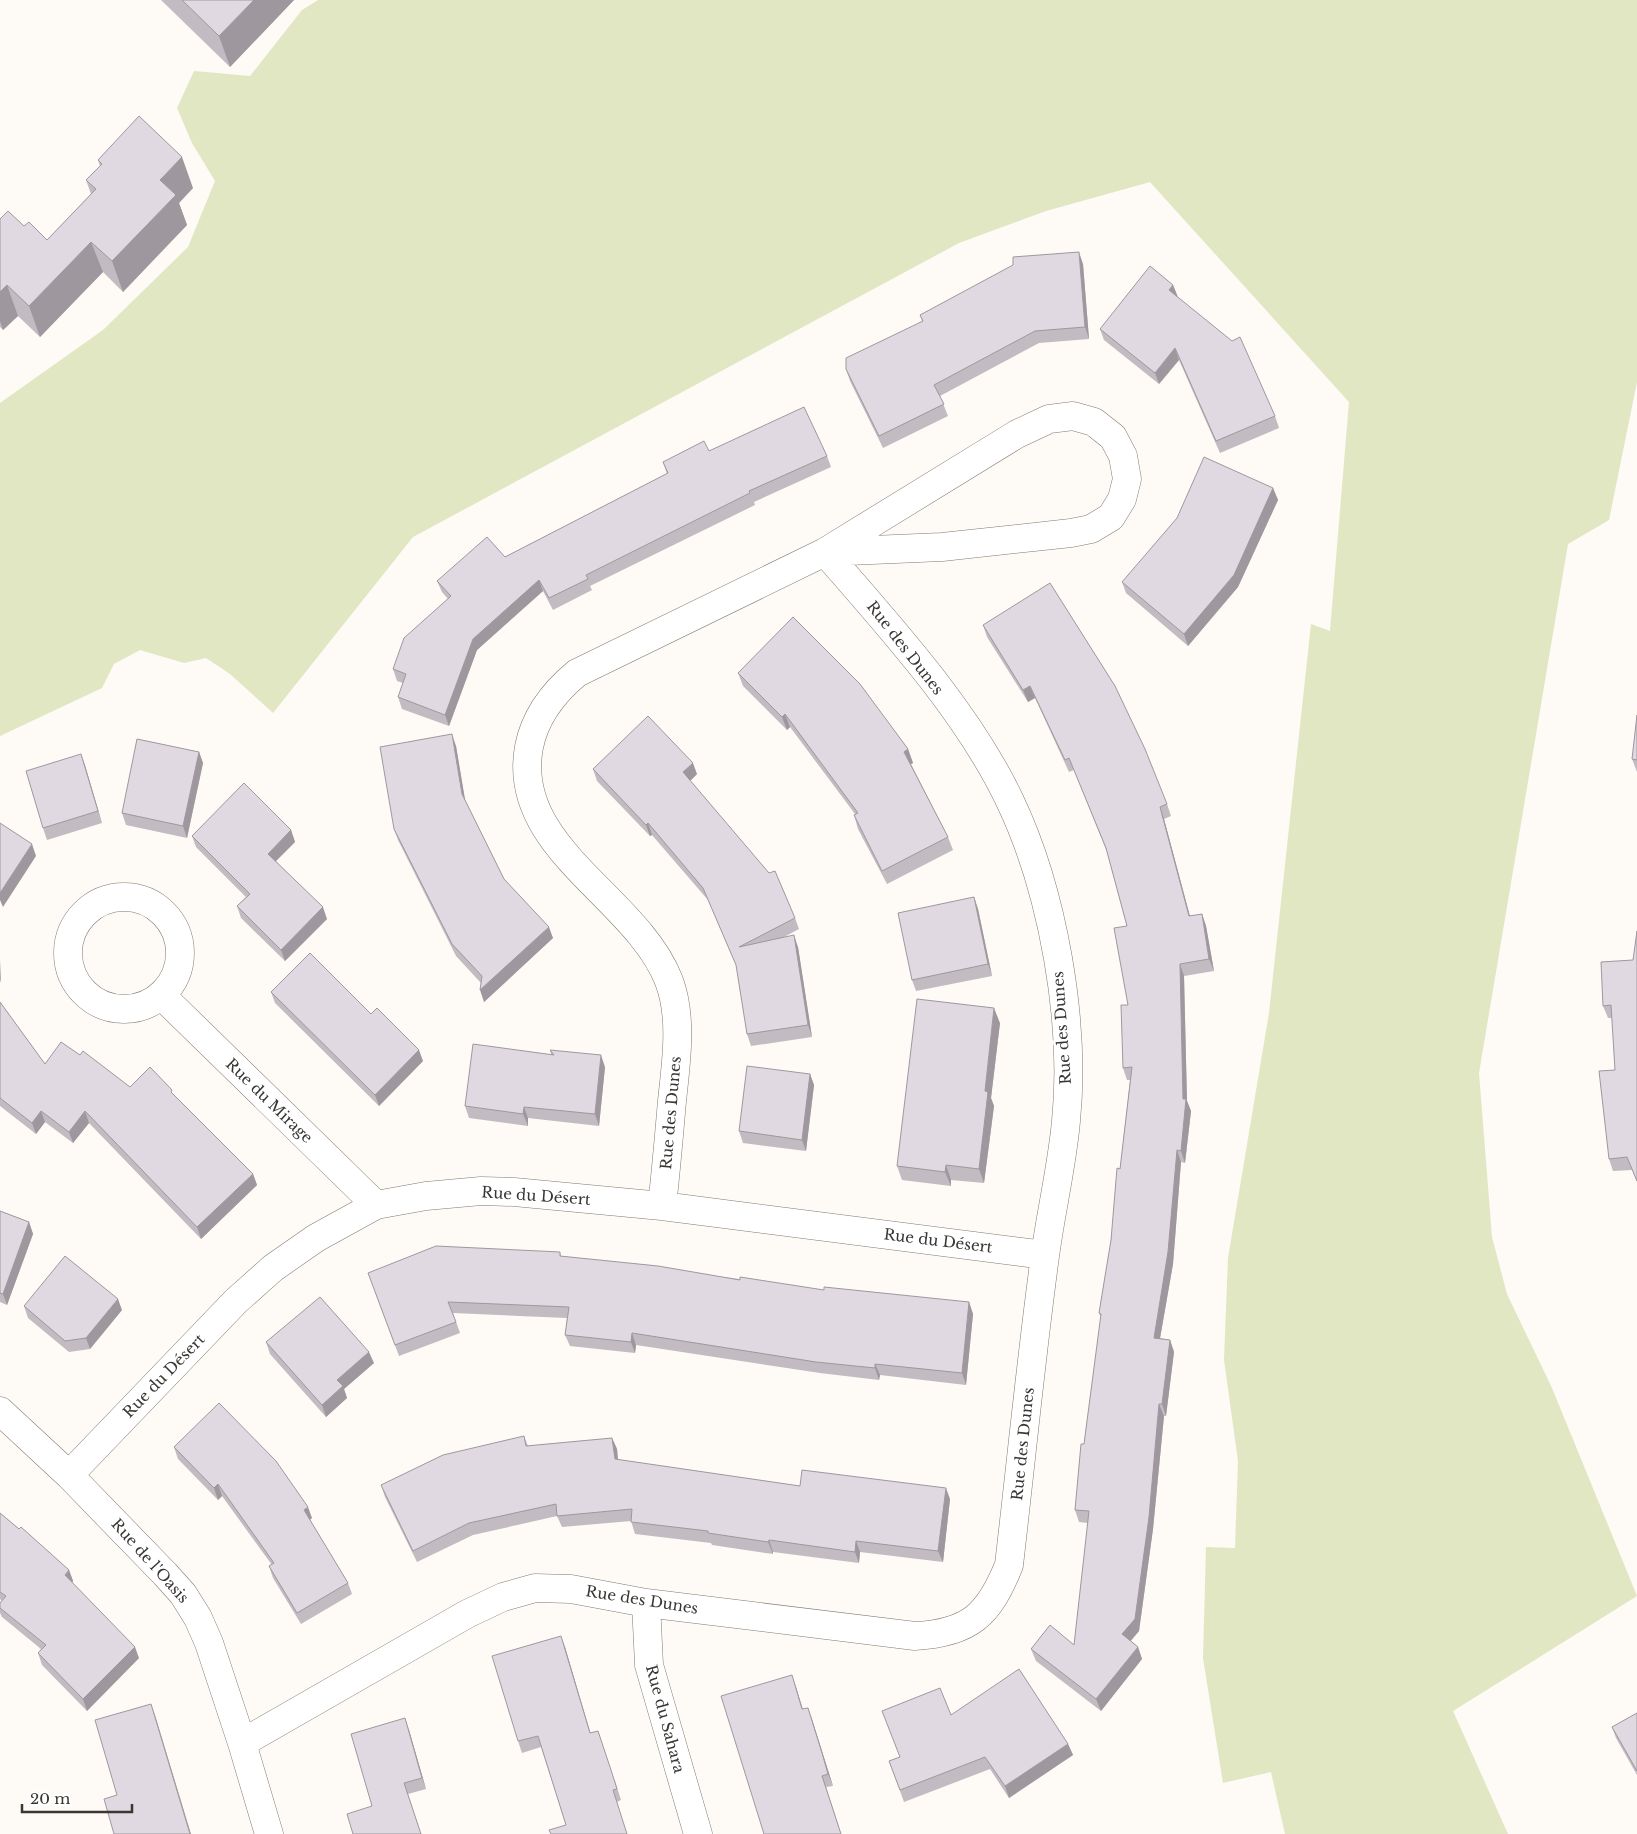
<svg xmlns="http://www.w3.org/2000/svg" width="1637" height="1834" font-family="'Libre Baskerville',serif">
<rect width="100%" height="100%" fill="#fefaf5"/>
<path fill="#e0e7c2" d="M 318,0 L 1637,0 L 1637,382 L 1609,520 L 1568,544 L 1479,1073 L 1492,1237 L 1507,1294 L 1552,1388 L 1637,1596 L 1453,1711 L 1508,1834 L 1285,1834 L 1271,1772 L 1223,1783 L 1203,1658 L 1206,1547 L 1235,1548 L 1238,1461 L 1224,1360 L 1228,1258 L 1269,1013 L 1311,624 L 1330,631 L 1349,402 L 1150,182 L 1046,211 L 959,243 L 413,537 L 273,713 L 230,674 L 206,658 L 184,663 L 140,650 L 114,664 L 102,688 L 0,736 L 0,403 L 103,330 L 188,247 L 215,181 L 192,143 L 177,108 L 194,71 L 250,76 L 302,10 Z"/>
<g fill="none" stroke-linecap="round" stroke-linejoin="round">
<g stroke="#807a73" stroke-width="29">
<path id="minor" d="M68 953a56 56 0 1 1 112 0a56 56 0 1 1-112 0Z
M 162,996 L 376,1205
M 662,1206 C 666,1171 669,1136 672,1101 C 676,1063 683,1018 669,981 C 637,897 510,848 529,747 C 535,716 554,692 577,673 L 825,552 L 1017,434 L 1049,419 L 1073,416 L 1094,422 L 1113,437 L 1123,456 L 1127,479 L 1122,499 L 1111,517 L 1091,529 L 1071,533 L 942,547 L 825,552
M 0,1411 L 69,1475 L 165,1574 L 183,1594 L 198,1618 L 209,1643 L 242,1743 L 269,1834
M 69,1475 L 236,1301 L 273,1268 L 316,1238 L 376,1205 L 426,1196 L 481,1191 L 514,1192 L 662,1206 L 1045,1255
M 646,1603 L 649,1665 L 698,1834
M 242,1743 L 467,1614 L 503,1597 L 535,1588 L 571,1589 L 646,1603 L 915,1636 C 970,1633 989,1615 1009,1565 C 1021,1462 1031,1359 1045,1256 C 1051,1211 1062,1166 1066,1121 C 1076,1022 1053,891 1010,801 C 968,712 890,627 825,552"/>
</g>
<use href="#minor" stroke="#fff" stroke-width="28"/>
</g>
<path fill="#c2bbc2" d="M 161,0 L 294,0 L 230,67 Z
M 98,160 L 193,188 L 179,203 L 187,225 L 123,292 L 103,272 L 40,337 L 18,316 L 3,330 L 0,327 L 0,219 L 24,226 L 47,240 L 91,194 L 86,180 L 100,166 Z
M 1083,264 L 1089,339 L 1039,343 L 940,396 L 948,416 L 883,448 L 850,381 L 846,369 L 922,321 L 920,315 Z
M 1173,285 L 1177,297 L 1275,416 L 1279,428 L 1220,453 L 1179,360 L 1159,384 L 1104,340 L 1100,329 Z
M 709,451 L 827,456 L 831,467 L 754,502 L 755,505 L 590,586 L 592,590 L 553,610 L 543,591 L 477,650 L 449,726 L 402,709 L 398,697 L 403,683 L 397,681 L 393,669 L 448,599 L 442,592 L 437,581 L 505,557 L 667,474 L 663,462 Z
M 1273,488 L 1278,500 L 1238,587 L 1188,646 L 1126,593 L 1122,582 Z
M 983,625 L 1167,804 L 1171,816 L 1164,819 L 1190,916 L 1202,914 L 1206,926 L 1214,971 L 1184,976 L 1187,1101 L 1191,1111 L 1185,1163 L 1181,1162 L 1173,1264 L 1160,1338 L 1170,1340 L 1174,1352 L 1166,1416 L 1164,1416 L 1153,1529 L 1139,1631 L 1131,1641 L 1138,1647 L 1142,1659 L 1101,1711 L 1036,1661 L 1031,1649 L 1074,1645 L 1088,1523 L 1079,1522 L 1075,1510 L 1084,1444 L 1101,1318 L 1099,1313 L 1111,1240 L 1120,1169 L 1130,1080 L 1127,1080 L 1123,1068 L 1128,1005 L 1127,926 L 1107,852 L 1074,770 L 1069,772 L 1035,698 L 1028,702 L 987,637 Z
M 738,673 L 908,749 L 913,763 L 911,764 L 948,837 L 953,850 L 887,884 L 858,829 L 854,815 L 855,814 L 790,727 L 787,730 L 743,686 Z
M 1637,715 L 1637,772 L 1632,759 Z
M 456,746 L 465,801 L 504,879 L 553,938 L 484,1002 L 481,983 L 456,956 L 398,840 L 394,829 Z
M 199,752 L 203,763 L 187,838 L 126,825 L 122,813 Z
M 81,754 L 102,823 L 47,840 L 43,828 Z
M 593,769 L 697,774 L 690,781 L 795,918 L 799,929 L 784,937 L 798,947 L 812,1037 L 751,1046 L 747,1034 L 737,967 L 708,900 L 652,835 L 650,836 L 597,781 Z
M 291,830 L 295,842 L 276,861 L 327,919 L 285,961 L 241,918 L 237,906 L 246,897 L 196,847 L 192,836 Z
M 974,897 L 978,909 L 992,976 L 916,991 L 912,980 Z
M 1637,931 L 1637,1182 L 1632,1170 L 1613,1171 L 1609,1159 L 1615,1070 L 1612,1018 L 1608,1018 L 1603,1006 L 1633,960 Z
M 271,992 L 423,1061 L 379,1106 L 275,1003 Z
M 0,1002 L 45,1064 L 80,1055 L 130,1087 L 174,1096 L 253,1174 L 257,1185 L 201,1239 L 89,1123 L 73,1143 L 45,1122 L 36,1134 L 0,1106 Z
M 1000,1023 L 991,1098 L 994,1106 L 984,1183 L 951,1180 L 951,1186 L 902,1180 L 897,1166 Z
M 550,1050 L 605,1067 L 599,1126 L 528,1118 L 528,1126 L 469,1118 L 465,1106 L 551,1054 Z
M 810,1074 L 814,1085 L 806,1151 L 743,1143 L 739,1131 Z
M 0,1211 L 29,1222 L 33,1234 L 7,1305 L 0,1302 Z
M 560,1252 L 561,1256 L 824,1290 L 969,1302 L 973,1314 L 966,1385 L 880,1375 L 879,1380 L 820,1373 L 636,1345 L 635,1353 L 570,1346 L 565,1335 L 567,1318 L 453,1313 L 460,1333 L 399,1356 L 368,1273 Z
M 24,1306 L 122,1310 L 90,1349 L 69,1352 L 28,1318 Z
M 266,1342 L 374,1363 L 344,1389 L 347,1398 L 326,1417 L 270,1354 Z
M 524,1436 L 528,1446 L 612,1438 L 617,1449 L 618,1460 L 800,1486 L 950,1499 L 943,1562 L 860,1552 L 859,1563 L 773,1552 L 773,1554 L 712,1545 L 711,1543 L 635,1534 L 631,1521 L 562,1527 L 557,1516 L 473,1535 L 417,1562 L 385,1497 L 381,1485 Z
M 174,1447 L 312,1518 L 310,1520 L 348,1583 L 352,1594 L 301,1624 L 273,1578 L 269,1566 L 272,1565 L 222,1496 L 218,1500 L 178,1459 Z
M 0,1513 L 69,1570 L 73,1581 L 72,1583 L 139,1658 L 87,1711 L 42,1665 L 38,1653 L 41,1649 L 2,1617 L 0,1613 L 0,1608 L 2,1601 L 0,1599 Z
M 565,1647 L 590,1733 L 615,1781 L 621,1800 L 566,1825 L 541,1747 L 522,1753 L 518,1741 Z
M 796,1687 L 803,1709 L 808,1708 L 833,1786 L 826,1787 L 764,1834 Z
M 1637,1713 L 1637,1775 L 1616,1738 L 1612,1727 Z
M 951,1715 L 1068,1744 L 1073,1755 L 1009,1798 L 990,1769 L 904,1802 L 889,1761 L 900,1757 Z
M 409,1730 L 426,1789 L 408,1794 L 421,1834 L 353,1834 L 372,1806 Z"/>
<path fill="#9e989e" d="M 254,0 L 294,0 L 230,67 L 219,36 Z
M 182,157 L 193,188 L 179,203 L 187,225 L 123,292 L 112,261 L 160,180 Z
M 91,242 L 103,272 L 40,337 L 29,306 Z
M 1079,252 L 1083,264 L 1089,339 L 1085,327 Z
M 7,285 L 18,316 L 3,330 L 0,321 L 0,292 Z
M 1173,285 L 1178,297 L 1173,302 L 1169,290 Z
M 1175,348 L 1179,360 L 1159,384 L 1155,373 Z
M 1273,488 L 1278,500 L 1238,587 L 1188,646 L 1184,634 Z
M 539,580 L 543,591 L 477,650 L 449,726 L 445,715 L 473,639 Z
M 1030,686 L 1035,698 L 1028,702 L 1023,690 Z
M 785,714 L 790,727 L 787,730 L 782,717 Z
M 452,734 L 456,746 L 466,805 L 462,794 Z
M 908,749 L 913,763 L 909,765 L 904,752 Z
M 199,752 L 203,763 L 187,838 L 183,826 Z
M 81,754 L 85,765 L 102,823 L 98,811 Z
M 693,763 L 697,774 L 687,784 L 683,772 Z
M 1160,807 L 1164,819 L 1193,928 L 1189,916 Z
M 648,823 L 652,835 L 650,836 L 646,825 Z
M 291,830 L 295,842 L 272,865 L 268,854 Z
M 32,844 L 36,856 L 3,907 L 0,900 L 0,893 Z
M 974,897 L 978,909 L 992,976 L 988,964 Z
M 323,907 L 327,919 L 285,961 L 281,950 Z
M 1202,914 L 1206,926 L 1214,971 L 1209,959 Z
M 549,927 L 553,938 L 484,1002 L 480,990 Z
M 794,935 L 798,947 L 812,1037 L 808,1025 Z
M 0,960 L 1,983 L 0,979 Z
M 1180,964 L 1184,976 L 1187,1101 L 1191,1111 L 1185,1163 L 1181,1151 L 1183,1099 Z
M 994,1008 L 1000,1023 L 991,1098 L 994,1106 L 984,1183 L 979,1169 L 985,1091 Z
M 419,1050 L 423,1061 L 379,1106 L 375,1095 Z
M 601,1055 L 605,1067 L 599,1126 L 595,1114 Z
M 810,1074 L 814,1085 L 806,1151 L 802,1140 Z
M 524,1107 L 528,1118 L 528,1126 L 523,1114 Z
M 41,1111 L 45,1122 L 36,1134 L 32,1123 Z
M 85,1111 L 89,1123 L 73,1143 L 69,1132 Z
M 1177,1150 L 1181,1162 L 1173,1264 L 1158,1350 L 1154,1338 Z
M 946,1165 L 951,1180 L 951,1186 L 945,1172 Z
M 253,1174 L 257,1185 L 201,1239 L 197,1227 Z
M 29,1222 L 33,1234 L 7,1305 L 3,1294 Z
M 118,1299 L 122,1310 L 90,1349 L 86,1338 Z
M 969,1302 L 973,1314 L 966,1385 L 962,1373 Z
M 632,1333 L 636,1345 L 635,1353 L 631,1342 Z
M 1170,1340 L 1174,1352 L 1166,1416 L 1162,1404 Z
M 369,1352 L 374,1363 L 344,1389 L 347,1398 L 326,1417 L 322,1405 L 337,1380 Z
M 875,1364 L 880,1375 L 879,1380 L 875,1368 Z
M 1159,1404 L 1164,1416 L 1153,1529 L 1139,1631 L 1126,1646 L 1122,1634 Z
M 612,1438 L 617,1449 L 619,1471 L 615,1459 Z
M 218,1484 L 222,1496 L 218,1500 L 214,1488 Z
M 946,1488 L 950,1499 L 943,1562 L 938,1551 Z
M 308,1507 L 312,1518 L 308,1521 L 304,1510 Z
M 769,1540 L 773,1552 L 773,1554 L 768,1542 Z
M 856,1541 L 860,1552 L 859,1563 L 855,1552 Z
M 69,1570 L 73,1581 L 69,1587 L 65,1575 Z
M 561,1636 L 565,1647 L 594,1745 L 590,1733 Z
M 135,1647 L 139,1658 L 87,1711 L 83,1699 Z
M 1138,1647 L 1142,1659 L 1101,1711 L 1096,1699 Z
M 792,1675 L 796,1687 L 806,1721 L 802,1709 Z
M 151,1704 L 155,1715 L 191,1834 L 190,1834 Z
M 808,1708 L 812,1719 L 833,1786 L 828,1774 Z
M 405,1718 L 409,1730 L 426,1789 L 422,1778 Z
M 1068,1744 L 1073,1755 L 1009,1798 L 1005,1786 Z
M 822,1776 L 826,1787 L 841,1834 L 840,1834 Z"/>
<path fill="#e1d9e1" stroke="#9e989e" d="M 182,0 L 254,0 L 219,36 Z
M 139,116 L 182,157 L 160,180 L 176,195 L 112,261 L 91,242 L 29,306 L 7,285 L 0,292 L 0,219 L 8,211 L 24,226 L 29,222 L 47,240 L 96,189 L 86,180 L 102,164 L 98,160 Z
M 1079,252 L 1085,327 L 1035,331 L 934,385 L 944,404 L 879,436 L 846,369 L 846,358 L 923,321 L 920,315 L 1013,265 L 1013,257 Z
M 1150,266 L 1173,285 L 1169,290 L 1232,341 L 1240,337 L 1275,416 L 1216,441 L 1175,348 L 1155,373 L 1100,329 Z
M 804,407 L 827,456 L 749,491 L 750,493 L 586,575 L 588,579 L 549,598 L 539,580 L 473,639 L 445,715 L 398,697 L 406,674 L 393,669 L 404,638 L 451,596 L 437,581 L 487,537 L 505,557 L 668,473 L 663,462 L 704,441 L 709,451 Z
M 1204,457 L 1273,488 L 1234,575 L 1184,634 L 1122,582 L 1177,518 Z
M 1050,583 L 1115,686 L 1145,749 L 1167,804 L 1160,807 L 1189,916 L 1202,914 L 1209,959 L 1180,964 L 1183,1099 L 1186,1099 L 1181,1151 L 1177,1150 L 1168,1252 L 1154,1338 L 1170,1340 L 1162,1404 L 1159,1404 L 1149,1517 L 1135,1619 L 1122,1634 L 1138,1647 L 1096,1699 L 1031,1649 L 1050,1625 L 1074,1645 L 1089,1511 L 1075,1510 L 1081,1444 L 1084,1444 L 1101,1314 L 1099,1313 L 1111,1240 L 1117,1168 L 1120,1169 L 1132,1067 L 1123,1068 L 1121,1005 L 1128,1005 L 1114,928 L 1127,926 L 1106,848 L 1069,758 L 1065,760 L 1030,686 L 1023,690 L 983,625 Z
M 793,617 L 860,684 L 908,749 L 904,752 L 948,837 L 882,871 L 854,815 L 858,813 L 785,714 L 782,717 L 738,673 Z
M 1637,715 L 1637,760 L 1632,759 Z
M 648,716 L 693,763 L 683,772 L 769,873 L 775,871 L 795,918 L 739,947 L 794,935 L 808,1025 L 747,1034 L 736,965 L 703,888 L 648,823 L 646,825 L 593,769 Z
M 452,734 L 462,794 L 504,879 L 549,927 L 480,990 L 482,976 L 452,944 L 394,829 L 380,747 Z
M 137,739 L 199,752 L 183,826 L 122,813 Z
M 81,754 L 98,811 L 43,828 L 26,771 Z
M 244,783 L 291,830 L 268,854 L 323,907 L 281,950 L 237,906 L 250,894 L 192,836 Z
M 0,823 L 32,844 L 0,893 Z
M 974,897 L 988,964 L 912,980 L 898,913 Z
M 1637,931 L 1637,1181 L 1627,1157 L 1609,1159 L 1599,1071 L 1615,1070 L 1611,1005 L 1603,1006 L 1601,962 L 1633,960 Z
M 310,953 L 371,1014 L 377,1008 L 419,1050 L 375,1095 L 271,992 Z
M 917,999 L 994,1008 L 985,1091 L 988,1092 L 979,1169 L 946,1165 L 945,1172 L 897,1166 Z
M 0,1002 L 45,1064 L 61,1042 L 80,1055 L 83,1051 L 130,1087 L 150,1067 L 172,1090 L 171,1092 L 253,1174 L 197,1227 L 85,1111 L 69,1132 L 41,1111 L 32,1123 L 0,1098 Z
M 473,1044 L 554,1055 L 550,1050 L 601,1055 L 595,1114 L 524,1107 L 523,1114 L 465,1106 Z
M 747,1066 L 810,1074 L 802,1140 L 739,1131 Z
M 0,1211 L 29,1222 L 3,1294 L 0,1293 Z
M 436,1246 L 560,1252 L 560,1256 L 658,1266 L 740,1280 L 740,1277 L 824,1290 L 824,1287 L 969,1302 L 962,1373 L 875,1364 L 875,1368 L 816,1362 L 632,1333 L 631,1342 L 565,1335 L 569,1307 L 448,1302 L 456,1322 L 395,1345 L 368,1273 Z
M 65,1256 L 118,1299 L 86,1338 L 65,1341 L 24,1306 Z
M 320,1297 L 369,1352 L 337,1380 L 343,1386 L 322,1405 L 266,1342 Z
M 219,1403 L 276,1461 L 308,1507 L 304,1510 L 348,1583 L 297,1613 L 269,1566 L 274,1563 L 218,1484 L 214,1488 L 174,1447 Z
M 524,1436 L 526,1446 L 612,1438 L 615,1459 L 800,1486 L 802,1470 L 946,1488 L 938,1551 L 856,1541 L 855,1552 L 769,1540 L 768,1542 L 708,1533 L 708,1531 L 631,1522 L 632,1509 L 557,1516 L 556,1504 L 469,1523 L 413,1551 L 381,1485 L 443,1455 Z
M 0,1513 L 19,1529 L 21,1527 L 69,1570 L 65,1575 L 135,1647 L 83,1699 L 38,1653 L 46,1645 L 0,1608 L 0,1603 L 6,1596 L 0,1592 Z
M 561,1636 L 590,1733 L 598,1731 L 611,1770 L 617,1789 L 613,1790 L 627,1834 L 551,1834 L 549,1830 L 566,1825 L 538,1736 L 518,1741 L 492,1656 Z
M 1019,1669 L 1068,1744 L 1005,1786 L 985,1757 L 900,1790 L 889,1761 L 900,1757 L 882,1711 L 940,1688 L 951,1715 Z
M 792,1675 L 802,1709 L 808,1708 L 822,1753 L 828,1774 L 822,1776 L 841,1834 L 764,1834 L 721,1696 Z
M 151,1704 L 190,1834 L 114,1834 L 104,1799 L 117,1795 L 95,1720 Z
M 1637,1713 L 1637,1771 L 1612,1727 Z
M 405,1718 L 422,1778 L 404,1783 L 421,1834 L 353,1834 L 347,1814 L 372,1806 L 351,1734 Z"/>
<g text-anchor="middle" stroke-width="5" stroke-linejoin="round" paint-order="stroke">
<g font-size="15" fill="#393633" stroke="#fff">
<text transform="translate(905 648) rotate(52)" y="5">Rue des Dunes</text>
<text transform="translate(1062 1028) rotate(-94)" y="5">Rue des Dunes</text>
<text transform="translate(269 1101) rotate(44)" y="5">Rue du Mirage</text>
<text transform="translate(671 1113) rotate(-85)" y="5">Rue des Dunes</text>
<text transform="translate(536 1196) rotate(4)" y="5">Rue du Désert</text>
<text transform="translate(938 1241) rotate(7)" y="5">Rue du Désert</text>
<text transform="translate(164 1376) rotate(-46)" y="5">Rue du Désert</text>
<text transform="translate(1023 1444) rotate(-84)" y="5">Rue des Dunes</text>
<text transform="translate(150 1561) rotate(48)" y="5">Rue de l'Oasis</text>
<text transform="translate(642 1600) rotate(9)" y="5">Rue des Dunes</text>
<text transform="translate(665 1719) rotate(75)" y="5">Rue du Sahara</text>
</g>
</g>
<path d="M22 1804v8h110v-8" fill="none" stroke="#393633" stroke-width="2.5"/>
<text x="30" y="1804" font-size="15" fill="#393633" stroke="#ffffff" stroke-width="4" paint-order="stroke">20 m</text>
</svg>
